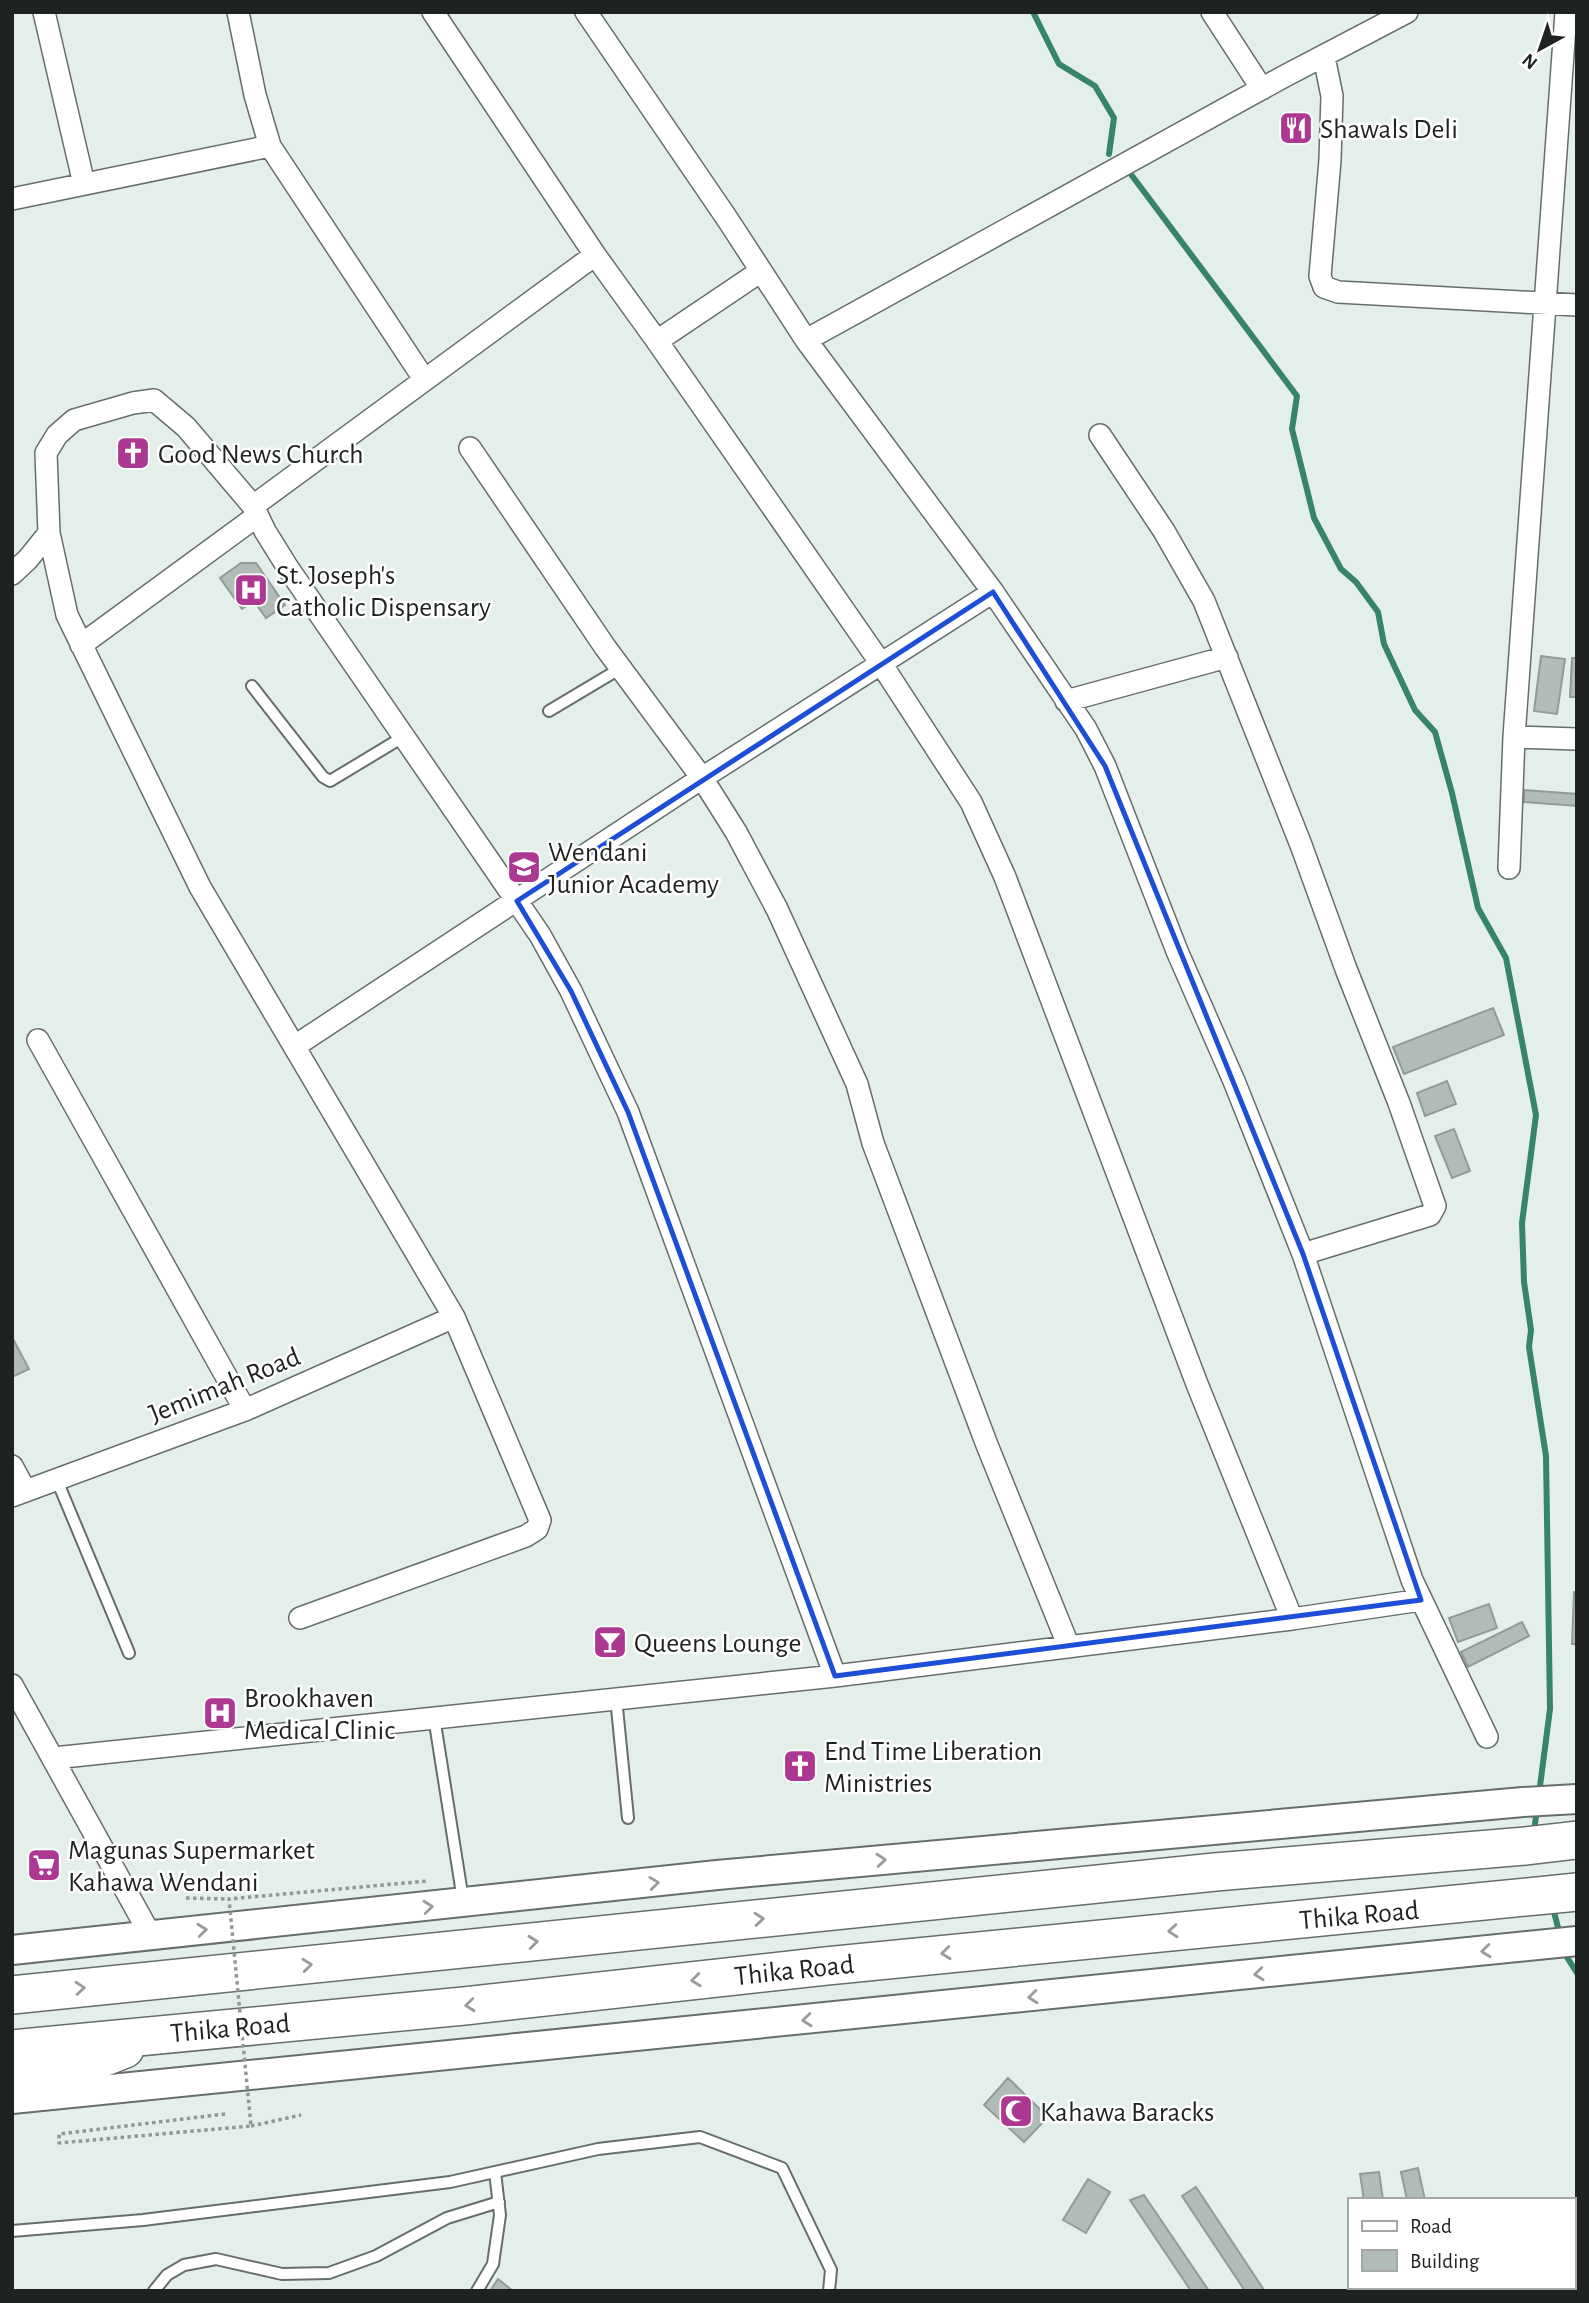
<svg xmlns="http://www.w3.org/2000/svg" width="1589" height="2303" font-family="'Alegreya Sans',sans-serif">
<rect width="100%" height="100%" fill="#e5efea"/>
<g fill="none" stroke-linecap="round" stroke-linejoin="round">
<path stroke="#36856b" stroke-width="6" d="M 1033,12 L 1059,64 L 1095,86 L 1114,118 L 1109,154
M 1130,173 L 1297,396 L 1292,429 L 1314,518 L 1341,569 L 1356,582 L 1378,612 L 1384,644 L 1415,710 L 1435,732 L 1452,793 L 1478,908 L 1506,958 L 1536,1115 L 1522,1223 L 1524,1282 L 1531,1330 L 1529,1347 L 1546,1456 L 1550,1709 L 1539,1794
M 1534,1831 L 1537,1809
M 1554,1912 L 1560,1935
M 1563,1951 L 1577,1973"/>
</g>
<path fill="#b2bcb7" stroke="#929b97" stroke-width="2" d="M 241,563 L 256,563 L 285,605 L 266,618 L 254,601 L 242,609 L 220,578 Z
M 1541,656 L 1565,659 L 1557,714 L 1534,711 Z
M 1572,658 L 1577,658 L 1577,697 L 1570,697 Z
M 1524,790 L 1577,794 L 1577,806 L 1524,802 Z
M 1493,1008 L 1504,1035 L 1404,1074 L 1393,1047 Z
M 1447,1081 L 1456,1104 L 1425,1116 L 1417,1093 Z
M 1454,1129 L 1470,1171 L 1452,1178 L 1435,1136 Z
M 12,1337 L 29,1369 L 12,1377 Z
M 1574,1592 L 1577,1592 L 1577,1644 L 1572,1644 Z
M 1489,1604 L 1497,1628 L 1458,1642 L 1449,1618 Z
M 1522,1622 L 1529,1636 L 1468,1667 L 1461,1652 Z
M 227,1701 L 232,1722 L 213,1727 L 208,1705 Z
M 1008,2078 L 1048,2117 L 1024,2142 L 984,2105 Z
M 1418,2168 L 1425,2200 L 1407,2200 L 1401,2172 Z
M 1379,2172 L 1383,2200 L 1364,2200 L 1360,2174 Z
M 1088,2179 L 1110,2192 L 1086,2233 L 1063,2220 Z
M 1196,2187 L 1264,2290 L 1245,2291 L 1182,2196 Z
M 1144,2195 L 1209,2291 L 1191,2291 L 1130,2200 Z
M 498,2279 L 513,2291 L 490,2291 Z"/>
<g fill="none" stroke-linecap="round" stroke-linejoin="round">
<g stroke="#666e6b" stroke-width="14">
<path id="lane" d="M 252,686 L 323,777 L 330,781 L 403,737
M 549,711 L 621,668
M 56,1478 L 129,1653
M 616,1698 L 628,1818
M 434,1717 L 463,1900
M 12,2231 L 143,2220 L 450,2182 L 598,2149 L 700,2137 L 782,2168 L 831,2270 L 829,2291
M 154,2291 L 167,2275 L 184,2265 L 216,2259 L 282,2274 L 329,2273 L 376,2256 L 447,2218 L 499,2202
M 477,2291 L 493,2264 L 500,2215 L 495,2172"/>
</g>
<g stroke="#666e6b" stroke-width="24">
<path id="street" d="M 44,12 L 84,184
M 238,12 L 255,95 L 270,146 L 424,379
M 433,12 L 595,255 L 657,341 L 882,665 L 971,802 L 1005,877 L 1197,1384 L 1292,1619
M 586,12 L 728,220 L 806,340 L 993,592 L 1086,729 L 1105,766 L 1177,951 L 1234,1081 L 1303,1254 L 1412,1580 L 1487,1737
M 1212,12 L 1262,89
M 1324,57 L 1332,96 L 1330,160 L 1320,276 L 1324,287 L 1338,292 L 1577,305
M 12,199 L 270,146
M 806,340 L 1283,77 L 1407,12
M 657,341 L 761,271
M 1100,435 L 1164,531 L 1204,601 L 1301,845 L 1346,969 L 1399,1103 L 1435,1206 L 1430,1215 L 1303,1254
M 470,448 L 605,647 L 702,778 L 736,832 L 777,909 L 857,1084 L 873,1143 L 987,1445 L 1069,1647
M 253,506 L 595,255
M 49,533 L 67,615 L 200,887 L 454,1317 L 540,1520 L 537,1529 L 526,1536 L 300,1618
M 12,574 L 28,559 L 49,533 L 46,453 L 57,435 L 74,420 L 133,403 L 154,400 L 186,427 L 253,506 L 265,531 L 288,568 L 540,935 L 571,991 L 628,1112 L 835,1676
M 81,645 L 257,516
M 1066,701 L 1227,657
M 1514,737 L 1577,739
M 1509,868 L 1514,737 L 1566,12
M 38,1040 L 245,1410
M 295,1046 L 702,778 L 993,592
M 12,1466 L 25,1490
M 12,1496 L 245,1410 L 454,1317
M 12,1685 L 151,1936
M 54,1758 L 835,1676 L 1292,1619 L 1421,1600"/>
</g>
<g stroke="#666e6b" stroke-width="32">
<path id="secondary" d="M 12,1950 L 717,1875 L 1523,1802 L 1577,1799
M 12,2099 L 1577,1941"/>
</g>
<g stroke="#666e6b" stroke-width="40">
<path id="highway" d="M 12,1995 L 1215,1872 L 1526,1846 L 1577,1840
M 12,2049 L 464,2006 L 826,1966 L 1577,1892
M 12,2081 L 67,2072 L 125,2049"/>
</g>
<path stroke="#919894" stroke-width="3.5" stroke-dasharray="3.5 3.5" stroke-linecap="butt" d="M 186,1898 L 229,1899
M 251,2126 L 301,2115"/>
<use href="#lane" stroke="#fff" stroke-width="10"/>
<use href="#street" stroke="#fff" stroke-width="21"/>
<use href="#secondary" stroke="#fff" stroke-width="28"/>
<use href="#highway" stroke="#fff" stroke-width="37"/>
<path stroke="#919894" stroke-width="3.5" stroke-dasharray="3.5 3.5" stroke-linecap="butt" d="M 225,2114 L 59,2134 L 59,2143 L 251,2126 L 229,1899 L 427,1881"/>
</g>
<defs><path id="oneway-chevron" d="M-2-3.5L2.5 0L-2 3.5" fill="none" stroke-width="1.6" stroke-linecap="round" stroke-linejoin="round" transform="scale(1.75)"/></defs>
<g stroke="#9a9c9b">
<use href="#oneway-chevron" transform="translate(881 1860) rotate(-5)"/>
<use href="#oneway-chevron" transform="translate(654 1883) rotate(-7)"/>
<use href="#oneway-chevron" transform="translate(428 1907) rotate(-6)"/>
<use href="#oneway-chevron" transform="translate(759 1919) rotate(-5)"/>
<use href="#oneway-chevron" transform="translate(202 1930) rotate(-6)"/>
<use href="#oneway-chevron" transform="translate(1173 1931) rotate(175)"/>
<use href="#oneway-chevron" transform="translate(533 1942) rotate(-6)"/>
<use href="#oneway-chevron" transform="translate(1486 1951) rotate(174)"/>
<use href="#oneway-chevron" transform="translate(946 1953) rotate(174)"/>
<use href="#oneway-chevron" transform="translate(307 1965) rotate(-6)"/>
<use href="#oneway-chevron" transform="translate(1259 1974) rotate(174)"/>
<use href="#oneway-chevron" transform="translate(696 1980) rotate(174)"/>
<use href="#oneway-chevron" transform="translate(80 1988) rotate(-5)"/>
<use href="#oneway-chevron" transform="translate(1033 1997) rotate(174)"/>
<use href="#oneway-chevron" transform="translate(470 2005) rotate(174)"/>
<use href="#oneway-chevron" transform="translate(807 2020) rotate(174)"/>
</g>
<path fill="none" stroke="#1d4ed8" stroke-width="5" stroke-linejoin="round" d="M 993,592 L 1105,766 L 1303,1254 L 1421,1600 L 835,1676 L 628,1112 L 571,991 L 517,901 Z"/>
<defs>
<g id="restaurant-square" transform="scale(1.75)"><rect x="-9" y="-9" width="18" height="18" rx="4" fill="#ac3891" stroke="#fff"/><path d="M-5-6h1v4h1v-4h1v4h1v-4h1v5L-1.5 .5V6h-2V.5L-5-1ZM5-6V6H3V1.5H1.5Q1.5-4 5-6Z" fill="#fff"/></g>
<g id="church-square" transform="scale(1.75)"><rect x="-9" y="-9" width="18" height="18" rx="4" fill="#ac3891" stroke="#fff"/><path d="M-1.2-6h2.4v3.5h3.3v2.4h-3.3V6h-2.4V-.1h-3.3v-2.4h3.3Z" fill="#fff"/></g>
<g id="hospital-square" transform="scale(1.75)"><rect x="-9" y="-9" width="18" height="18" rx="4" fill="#ac3891" stroke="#fff"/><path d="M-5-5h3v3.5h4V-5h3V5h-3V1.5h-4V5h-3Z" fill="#fff"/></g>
<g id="school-square" transform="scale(1.75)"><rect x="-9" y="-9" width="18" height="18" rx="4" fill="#ac3891" stroke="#fff"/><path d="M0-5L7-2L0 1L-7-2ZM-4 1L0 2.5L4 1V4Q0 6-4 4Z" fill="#fff"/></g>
<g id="bar-square" transform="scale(1.75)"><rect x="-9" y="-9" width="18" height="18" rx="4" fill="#ac3891" stroke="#fff"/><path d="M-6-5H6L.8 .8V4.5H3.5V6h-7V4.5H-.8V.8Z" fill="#fff"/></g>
<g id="supermarket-square" transform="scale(1.75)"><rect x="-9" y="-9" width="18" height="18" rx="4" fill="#ac3891" stroke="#fff"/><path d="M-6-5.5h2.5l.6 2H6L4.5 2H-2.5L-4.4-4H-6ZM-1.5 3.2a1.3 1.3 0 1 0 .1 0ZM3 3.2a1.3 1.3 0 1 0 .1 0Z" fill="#fff"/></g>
<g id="mosque-square" transform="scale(1.75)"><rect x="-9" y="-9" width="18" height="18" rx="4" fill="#ac3891" stroke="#fff"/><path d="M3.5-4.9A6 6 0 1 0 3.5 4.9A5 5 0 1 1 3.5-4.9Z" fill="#fff"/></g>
</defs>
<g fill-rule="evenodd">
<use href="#restaurant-square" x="1296" y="128"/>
<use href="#church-square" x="133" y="453"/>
<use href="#hospital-square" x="251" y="590"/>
<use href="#school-square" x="524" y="867"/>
<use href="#bar-square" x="610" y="1642"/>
<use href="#hospital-square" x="220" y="1713"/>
<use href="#church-square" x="800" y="1766"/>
<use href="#supermarket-square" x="44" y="1865"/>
<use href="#mosque-square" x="1016" y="2111"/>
</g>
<g text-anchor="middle" stroke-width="5" stroke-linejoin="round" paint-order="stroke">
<g font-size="28" fill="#1e2220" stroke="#fff" text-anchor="start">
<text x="1320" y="138">Shawals Deli</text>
<text x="158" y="463">Good News Church</text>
<text x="276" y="584">St. Joseph's<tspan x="276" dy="32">Catholic Dispensary</tspan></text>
<text x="548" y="861">Wendani<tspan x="548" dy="32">Junior Academy</tspan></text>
<text x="634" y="1652">Queens Lounge</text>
<text x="244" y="1707">Brookhaven<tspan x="244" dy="32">Medical Clinic</tspan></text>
<text x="824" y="1760">End Time Liberation<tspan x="824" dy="32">Ministries</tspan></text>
<text x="68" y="1859">Magunas Supermarket<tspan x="68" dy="32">Kahawa Wendani</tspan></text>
<text x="1040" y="2121">Kahawa Baracks</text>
</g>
<g font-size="28" fill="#1e2220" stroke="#fff">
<text transform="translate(224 1384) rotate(-22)" y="10">Jemimah Road</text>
<text transform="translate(1359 1914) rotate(-5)" y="10">Thika Road</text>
<text transform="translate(794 1969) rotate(-6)" y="10">Thika Road</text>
<text transform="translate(230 2027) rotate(-5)" y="10">Thika Road</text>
</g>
</g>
<rect width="1589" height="2303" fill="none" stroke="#1e2220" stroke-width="28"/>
<rect x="1348" y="2198" width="228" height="91" fill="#ffffff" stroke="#a5a7a6" stroke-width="2"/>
<rect x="1362" y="2221" width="35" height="10" fill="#ffffff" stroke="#a5a7a6" stroke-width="2"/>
<text x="1410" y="2233" font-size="21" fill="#1e2220">Road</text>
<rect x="1362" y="2250" width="35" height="21" fill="#b2bcb7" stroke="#a5a7a6" stroke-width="2"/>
<text x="1410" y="2268" font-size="21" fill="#1e2220">Building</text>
<g transform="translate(1540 49) rotate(220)" stroke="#ffffff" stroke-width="5" paint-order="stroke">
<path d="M0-5L12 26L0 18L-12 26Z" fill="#1e2220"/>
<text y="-10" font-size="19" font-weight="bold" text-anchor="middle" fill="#1e2220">N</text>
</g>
</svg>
